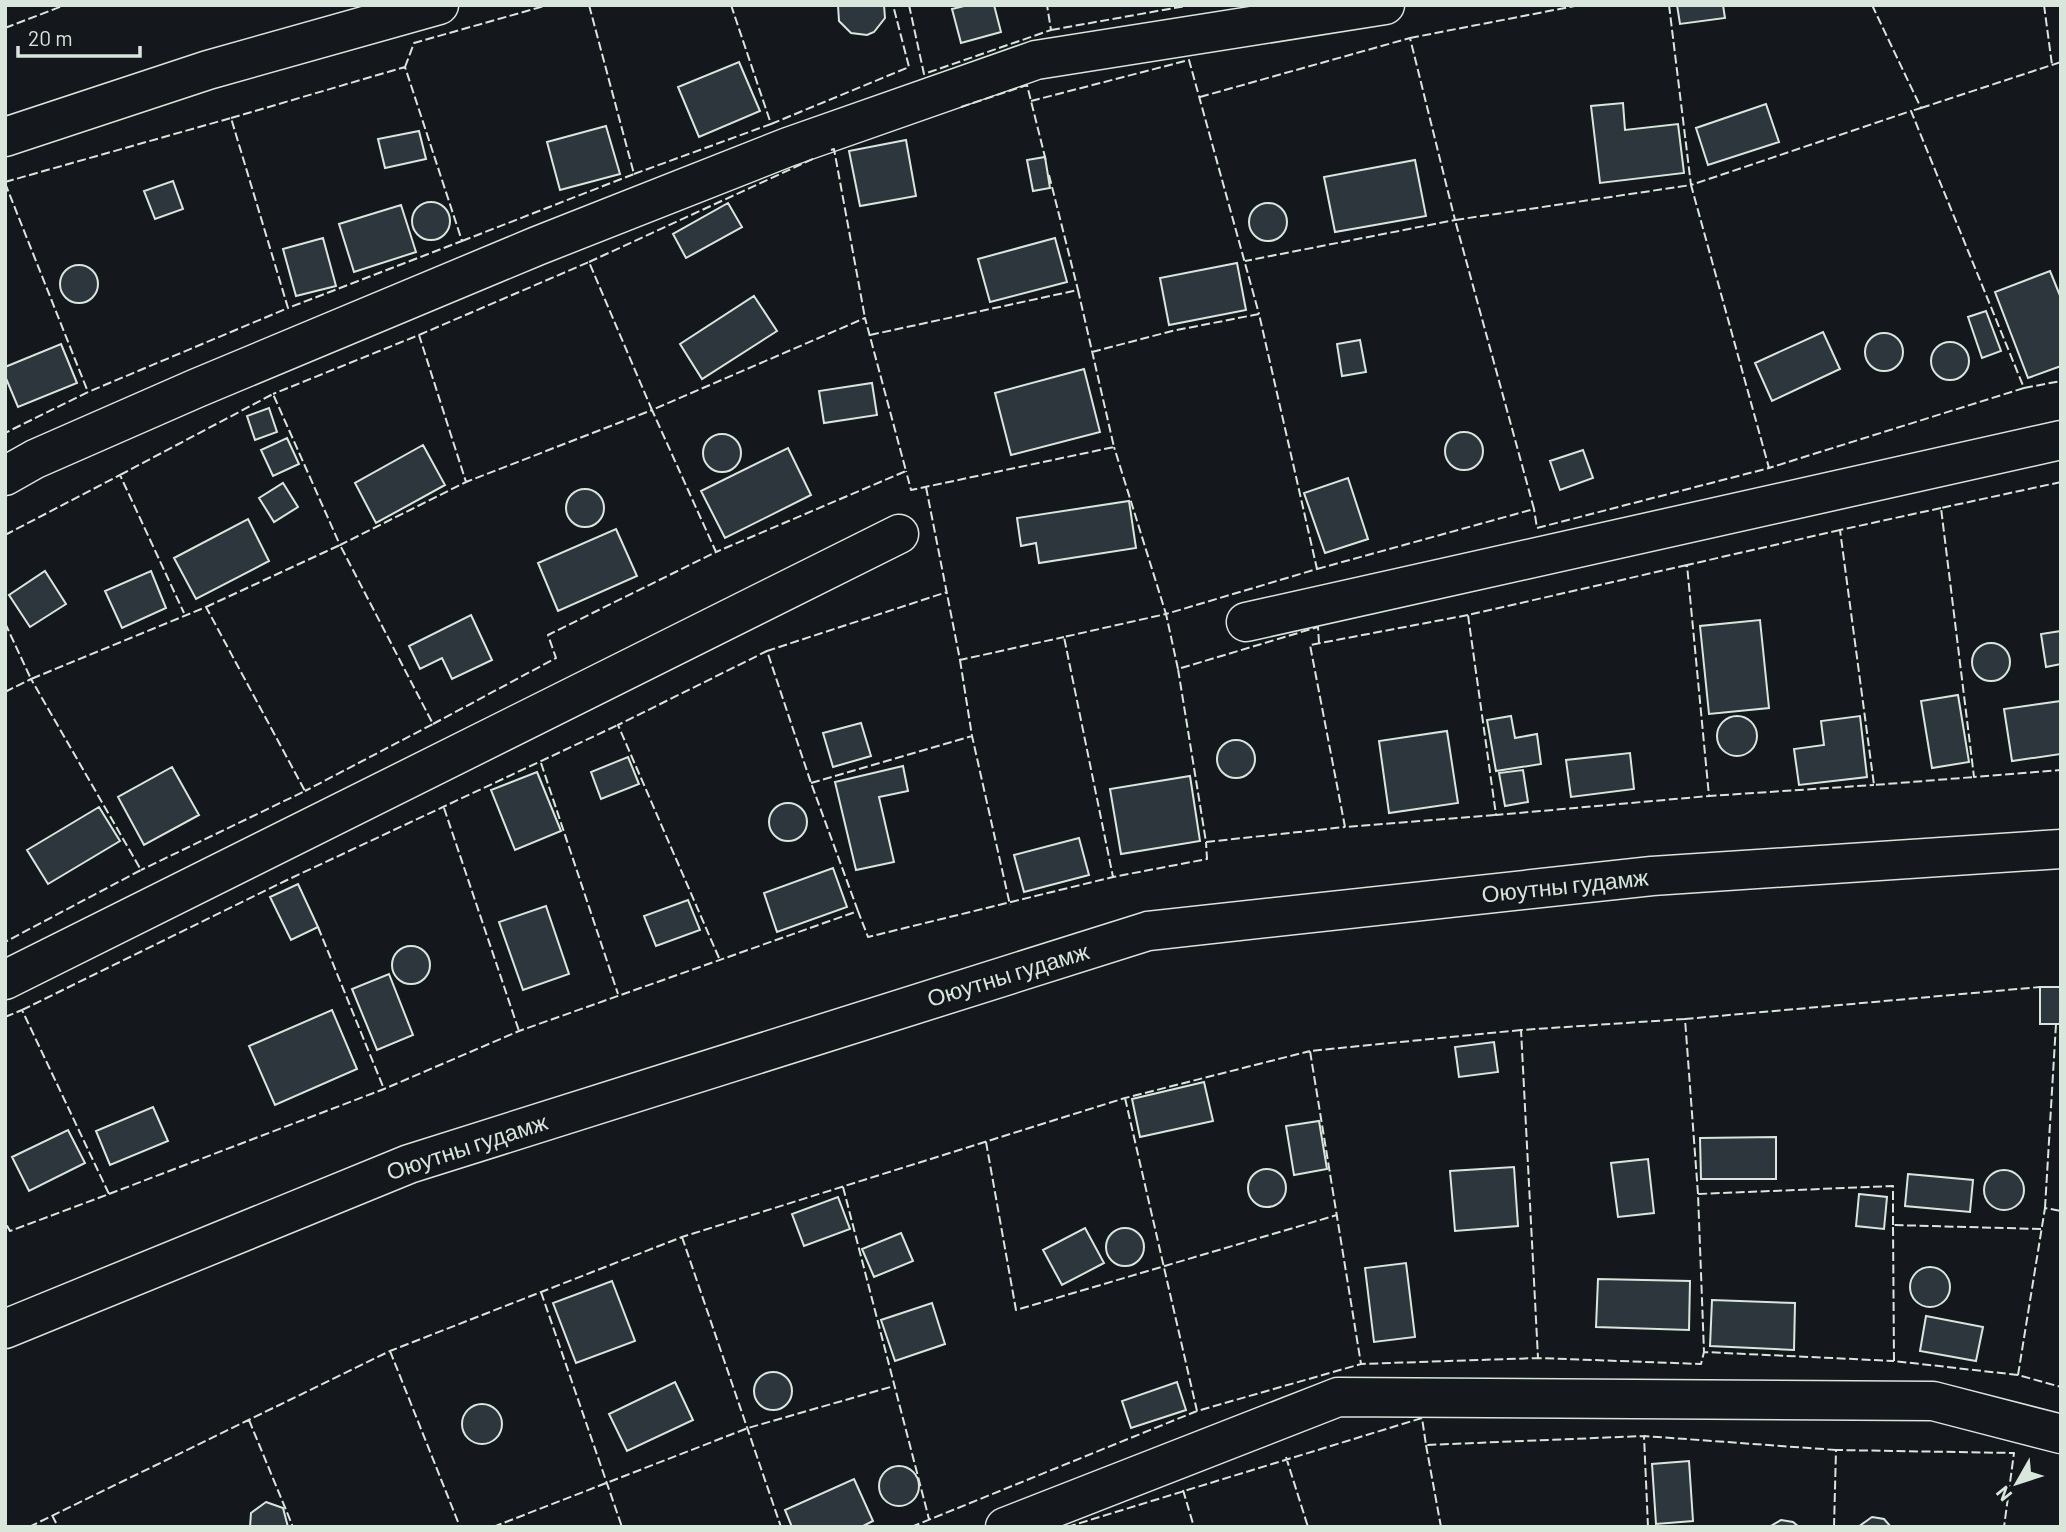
<svg xmlns="http://www.w3.org/2000/svg" width="2066" height="1532" font-family="Barlow,sans-serif">
<rect width="100%" height="100%" fill="#14181c"/>
<path fill="#2c363c" stroke="#d8e6dc" stroke-width="2" d="M 838,5 L 884,5 L 885,18 L 874,32 L 867,35 L 851,33 L 839,21 Z
M 968,5 L 994,5 L 1001,32 L 961,43 L 952,9 Z
M 1677,5 L 1723,5 L 1725,18 L 1680,24 Z
M 739,62 L 760,111 L 699,137 L 678,87 Z
M 1623,103 L 1625,130 L 1678,124 L 1684,173 L 1600,183 L 1591,106 Z
M 1766,104 L 1779,142 L 1708,165 L 1696,128 Z
M 606,126 L 620,174 L 560,190 L 547,142 Z
M 419,131 L 426,159 L 385,168 L 378,139 Z
M 906,140 L 916,196 L 860,206 L 849,151 Z
M 1045,157 L 1050,188 L 1033,191 L 1027,160 Z
M 1415,160 L 1426,216 L 1335,232 L 1324,177 Z
M 173,181 L 183,209 L 155,219 L 144,191 Z
M412 221a19 19 0 1 1 38 0a19 19 0 1 1-38 0Z
M1249 222a19 19 0 1 1 38 0a19 19 0 1 1-38 0Z
M 728,203 L 742,227 L 686,258 L 673,234 Z
M 401,205 L 416,252 L 354,272 L 339,224 Z
M 323,238 L 336,286 L 296,296 L 283,249 Z
M 1055,238 L 1067,282 L 990,302 L 978,259 Z
M 1237,263 L 1246,310 L 1169,325 L 1160,278 Z
M60 284a19 19 0 1 1 38 0a19 19 0 1 1-38 0Z
M 2050,271 L 2061,298 L 2061,366 L 2028,378 L 1995,292 Z
M 754,296 L 777,331 L 702,379 L 680,344 Z
M 1986,311 L 2001,351 L 1982,358 L 1968,317 Z
M 1823,332 L 1840,369 L 1772,401 L 1755,363 Z
M1865 352a19 19 0 1 1 38 0a19 19 0 1 1-38 0Z
M 1360,340 L 1366,372 L 1342,376 L 1337,344 Z
M1931 361a19 19 0 1 1 38 0a19 19 0 1 1-38 0Z
M 61,344 L 77,383 L 18,407 L 5,376 L 5,367 Z
M 1084,369 L 1100,432 L 1011,455 L 995,393 Z
M 872,383 L 877,415 L 824,423 L 819,391 Z
M 269,408 L 277,432 L 255,440 L 247,416 Z
M1445 451a19 19 0 1 1 38 0a19 19 0 1 1-38 0Z
M703 453a19 19 0 1 1 38 0a19 19 0 1 1-38 0Z
M 287,438 L 299,464 L 273,476 L 261,450 Z
M 423,445 L 445,485 L 376,523 L 355,483 Z
M 788,448 L 811,495 L 725,538 L 701,491 Z
M 1583,450 L 1593,478 L 1560,490 L 1550,461 Z
M 1348,478 L 1368,539 L 1325,553 L 1304,493 Z
M 283,483 L 298,507 L 274,522 L 259,498 Z
M566 508a19 19 0 1 1 38 0a19 19 0 1 1-38 0Z
M 1129,501 L 1136,548 L 1039,563 L 1036,543 L 1021,546 L 1017,518 Z
M 248,519 L 269,561 L 196,599 L 174,558 Z
M 616,529 L 637,576 L 558,611 L 538,563 Z
M 45,571 L 66,604 L 30,627 L 9,595 Z
M 151,571 L 166,608 L 122,628 L 105,591 Z
M 471,615 L 492,660 L 452,679 L 442,658 L 420,669 L 409,646 Z
M 1760,620 L 1769,708 L 1709,714 L 1700,626 Z
M 2061,631 L 2061,664 L 2046,667 L 2041,634 Z
M1972 662a19 19 0 1 1 38 0a19 19 0 1 1-38 0Z
M 1958,695 L 1969,762 L 1932,768 L 1921,701 Z
M 2061,701 L 2061,754 L 2012,761 L 2004,709 Z
M 1511,716 L 1515,738 L 1537,734 L 1541,764 L 1496,771 L 1487,720 Z
M 1860,716 L 1867,777 L 1799,785 L 1794,749 L 1824,745 L 1821,721 Z
M1717 736a20 20 0 1 1 40 0a20 20 0 1 1-40 0Z
M 861,723 L 871,756 L 833,767 L 823,733 Z
M 1447,731 L 1458,803 L 1389,813 L 1379,741 Z
M1217 759a19 19 0 1 1 38 0a19 19 0 1 1-38 0Z
M 1630,753 L 1634,789 L 1571,797 L 1566,760 Z
M 628,757 L 639,784 L 601,799 L 591,772 Z
M 903,766 L 908,791 L 879,797 L 894,862 L 856,870 L 835,782 Z
M 172,767 L 199,815 L 144,845 L 118,797 Z
M 1523,770 L 1528,802 L 1505,806 L 1499,773 Z
M 537,772 L 561,831 L 515,850 L 491,790 Z
M 1190,776 L 1200,841 L 1121,854 L 1110,789 Z
M769 822a19 19 0 1 1 38 0a19 19 0 1 1-38 0Z
M 99,807 L 120,841 L 48,884 L 27,850 Z
M 1079,838 L 1089,875 L 1024,892 L 1014,855 Z
M 833,868 L 847,907 L 777,932 L 764,893 Z
M 298,884 L 318,927 L 291,940 L 270,897 Z
M 688,900 L 700,930 L 656,946 L 644,916 Z
M 546,906 L 569,974 L 523,990 L 499,922 Z
M392 965a19 19 0 1 1 38 0a19 19 0 1 1-38 0Z
M 389,974 L 413,1035 L 377,1050 L 352,989 Z
M 2040,987 L 2061,987 L 2061,1024 L 2040,1024 Z
M 332,1010 L 357,1069 L 275,1105 L 249,1046 Z
M 1494,1042 L 1498,1072 L 1459,1077 L 1455,1047 Z
M 1204,1082 L 1213,1121 L 1140,1137 L 1132,1099 Z
M 153,1107 L 168,1141 L 110,1165 L 96,1131 Z
M 1319,1121 L 1327,1169 L 1294,1175 L 1286,1126 Z
M 68,1130 L 85,1163 L 29,1191 L 12,1157 Z
M 1776,1137 L 1776,1179 L 1701,1179 L 1700,1138 Z
M 1648,1159 L 1654,1213 L 1618,1217 L 1611,1163 Z
M 1514,1167 L 1518,1226 L 1455,1231 L 1450,1171 Z
M1248 1188a19 19 0 1 1 38 0a19 19 0 1 1-38 0Z
M1984 1190a20 20 0 1 1 40 0a20 20 0 1 1-40 0Z
M 1908,1174 L 1973,1180 L 1970,1212 L 1905,1206 Z
M 1859,1194 L 1887,1197 L 1884,1229 L 1856,1226 Z
M 838,1197 L 850,1229 L 804,1246 L 792,1214 Z
M1106 1247a19 19 0 1 1 38 0a19 19 0 1 1-38 0Z
M 1085,1228 L 1104,1263 L 1062,1285 L 1043,1250 Z
M 901,1233 L 913,1261 L 874,1277 L 862,1249 Z
M 1406,1263 L 1415,1337 L 1374,1342 L 1365,1268 Z
M1910 1287a20 20 0 1 1 40 0a20 20 0 1 1-40 0Z
M 1598,1279 L 1690,1281 L 1689,1330 L 1596,1327 Z
M 612,1281 L 635,1341 L 576,1363 L 553,1303 Z
M 1712,1300 L 1795,1303 L 1794,1350 L 1710,1346 Z
M 932,1303 L 945,1344 L 895,1361 L 881,1320 Z
M 1926,1316 L 1983,1327 L 1976,1361 L 1920,1351 Z
M754 1391a19 19 0 1 1 38 0a19 19 0 1 1-38 0Z
M 675,1382 L 693,1420 L 627,1451 L 609,1414 Z
M 1177,1382 L 1186,1410 L 1131,1428 L 1122,1401 Z
M462 1424a20 20 0 1 1 40 0a20 20 0 1 1-40 0Z
M 1689,1461 L 1693,1521 L 1656,1524 L 1652,1464 Z
M879 1486a20 20 0 1 1 40 0a20 20 0 1 1-40 0Z
M 854,1479 L 873,1521 L 861,1527 L 792,1527 L 785,1510 Z
M 266,1502 L 283,1508 L 288,1527 L 250,1527 L 251,1513 Z
M 1872,1517 L 1884,1519 L 1891,1527 L 1858,1527 Z
M 1781,1520 L 1793,1522 L 1799,1527 L 1769,1527 Z"/>
<g fill="none" stroke-linecap="round" stroke-linejoin="round">
<g stroke="#d8e6dc" stroke-width="41">
<path id="minor" d="M 5,137 L 208,70 L 439,5
M 5,476 L 35,459 L 197,388 L 537,246 L 788,147 L 1036,60 L 1385,5
M 1246,622 L 2061,440
M 5,980 L 899,534
M 5,1329 L 409,1164 L 1148,931 L 1652,876 L 2061,849
M 1005,1527 L 1338,1397 L 1933,1401 L 2061,1434"/>
</g>
<use href="#minor" stroke="#14181c" stroke-width="38"/>
<path stroke="#d8e6dc" stroke-width="2" stroke-dasharray="9 3.5" stroke-linecap="butt" d="M 909,5 L 924,74 L 1051,30 L 1047,5
M 1669,5 L 1691,185 L 1911,111 L 2024,388 L 1769,468
M 1872,5 L 1921,108 L 1911,111
M 2044,5 L 2052,65
M 5,28 L 65,5
M 1051,30 L 1191,5
M 1410,38 L 1580,5
M 405,67 L 414,43 L 548,5
M 1200,97 L 1410,38 L 1455,220 L 1245,261
M 1031,101 L 1189,60 L 1259,314
M 961,107 L 1027,85 L 1046,161
M 1921,108 L 2061,62
M 231,118 L 405,67 L 462,241 L 288,308
M 771,124 L 909,67 L 893,5
M 831,150 L 834,149 L 865,318
M 634,174 L 771,124 L 731,5
M 1049,175 L 1078,290
M 5,182 L 231,118 L 288,308 L 88,392
M 5,183 L 88,392 L 5,433
M 462,241 L 634,174 L 589,5
M 589,262 L 815,158
M 419,335 L 589,262 L 652,410 L 865,318 L 906,471 L 716,552
M 870,335 L 1078,290 L 1114,447 L 911,490 L 906,471
M 1092,352 L 1172,331 L 1259,314 L 1317,569 L 1166,614 L 1114,447
M 2024,388 L 2061,381
M 120,475 L 273,394 L 340,545 L 466,482 L 419,335 L 273,394
M 2061,482 L 1941,508 L 1974,777 L 2061,770
M 926,487 L 960,660 L 1064,637
M 1941,508 L 1840,530 L 1874,785 L 1974,777
M 1840,530 L 1687,565 L 1709,796 L 1874,785
M 5,535 L 120,475 L 184,613
M 1687,565 L 1468,615 L 1496,815 L 1709,796
M 1317,569 L 1534,509 L 1455,220 L 1691,185 L 1769,468 L 1537,528 L 1534,509
M 206,607 L 340,545 L 433,724 L 305,791
M 1468,615 L 1310,645 L 1345,827 L 1496,815
M 5,623 L 31,679 L 206,607 L 305,791 L 141,870
M 1319,643 L 1318,627 L 1178,669 L 1206,842 L 1345,827
M 960,660 L 972,736 L 1010,905
M 1178,669 L 1166,614 L 1064,637 L 1113,877 L 1207,859 L 1206,842
M 5,692 L 31,679 L 141,870 L 5,942
M 433,724 L 556,658 L 548,635 L 716,552 L 652,410 L 466,482
M 541,763 L 618,994
M 811,783 L 972,736
M 444,808 L 519,1031
M 858,911 L 811,783 L 767,651 L 947,592
M 318,927 L 384,1089
M 719,958 L 618,725 L 767,651
M 22,1010 L 285,881 L 618,725
M 5,1017 L 22,1010 L 109,1194 L 10,1231 L 5,1222
M 1685,1019 L 1521,1030 L 1538,1358 L 1701,1364 L 1704,1352
M 1521,1030 L 1310,1051 L 1361,1364 L 1538,1358
M 1125,1098 L 1197,1411
M 986,1142 L 1016,1310 L 1337,1215
M 843,1187 L 929,1519
M 109,1194 L 384,1089 L 519,1031 L 858,911 L 868,937 L 1113,877
M 1698,1194 L 1685,1019 L 2040,987
M 2045,1208 L 2056,1024
M 1893,1225 L 1893,1186 L 1698,1194 L 1704,1352 L 1894,1361
M 2041,1229 L 1893,1225 L 1894,1361 L 2018,1375 L 2061,1387
M 682,1237 L 781,1527
M 541,1292 L 622,1527
M 390,1351 L 460,1527
M 2018,1375 L 2045,1208 L 2061,1211
M 249,1420 L 293,1527
M 1426,1445 L 1441,1527
M 1286,1457 L 1308,1527
M 1183,1490 L 1194,1527
M 52,1515 L 58,1527
M 29,1527 L 390,1351 L 682,1237 L 1125,1098 L 1310,1051
M 493,1527 L 748,1428 L 894,1386
M 911,1527 L 1197,1411 L 1361,1364
M 1067,1527 L 1422,1418 L 1426,1445 L 1644,1436
M 1648,1527 L 1644,1436 L 1836,1450
M 1834,1527 L 1836,1450 L 2014,1453 L 2004,1527"/>
</g>
<g text-anchor="middle" stroke-width="5" stroke-linejoin="round" paint-order="stroke">
<g font-size="23" fill="#d8e6dc" stroke="#14181c">
<text transform="translate(1565 886) rotate(-6)" y="8">Оюутны гудамж</text>
<text transform="translate(1008 975) rotate(-17)" y="8">Оюутны гудамж</text>
<text transform="translate(467 1147) rotate(-18)" y="8">Оюутны гудамж</text>
</g>
</g>
<rect width="2066" height="1532" fill="none" stroke="#d8e6dc" stroke-width="14"/>
<g transform="translate(2017 1483) rotate(231)" stroke="#14181c" stroke-width="5" paint-order="stroke">
<path d="M0-5L12 26L0 18L-12 26Z" fill="#d8e6dc"/>
<text y="-10" font-size="19" font-weight="bold" text-anchor="middle" fill="#d8e6dc">N</text>
</g>
<path d="M18 46v10h122v-10" fill="none" stroke="#d8e6dc" stroke-width="3.5"/>
<text x="28" y="46" font-size="21" fill="#d8e6dc" stroke="#14181c" stroke-width="5" paint-order="stroke">20 m</text>
</svg>
